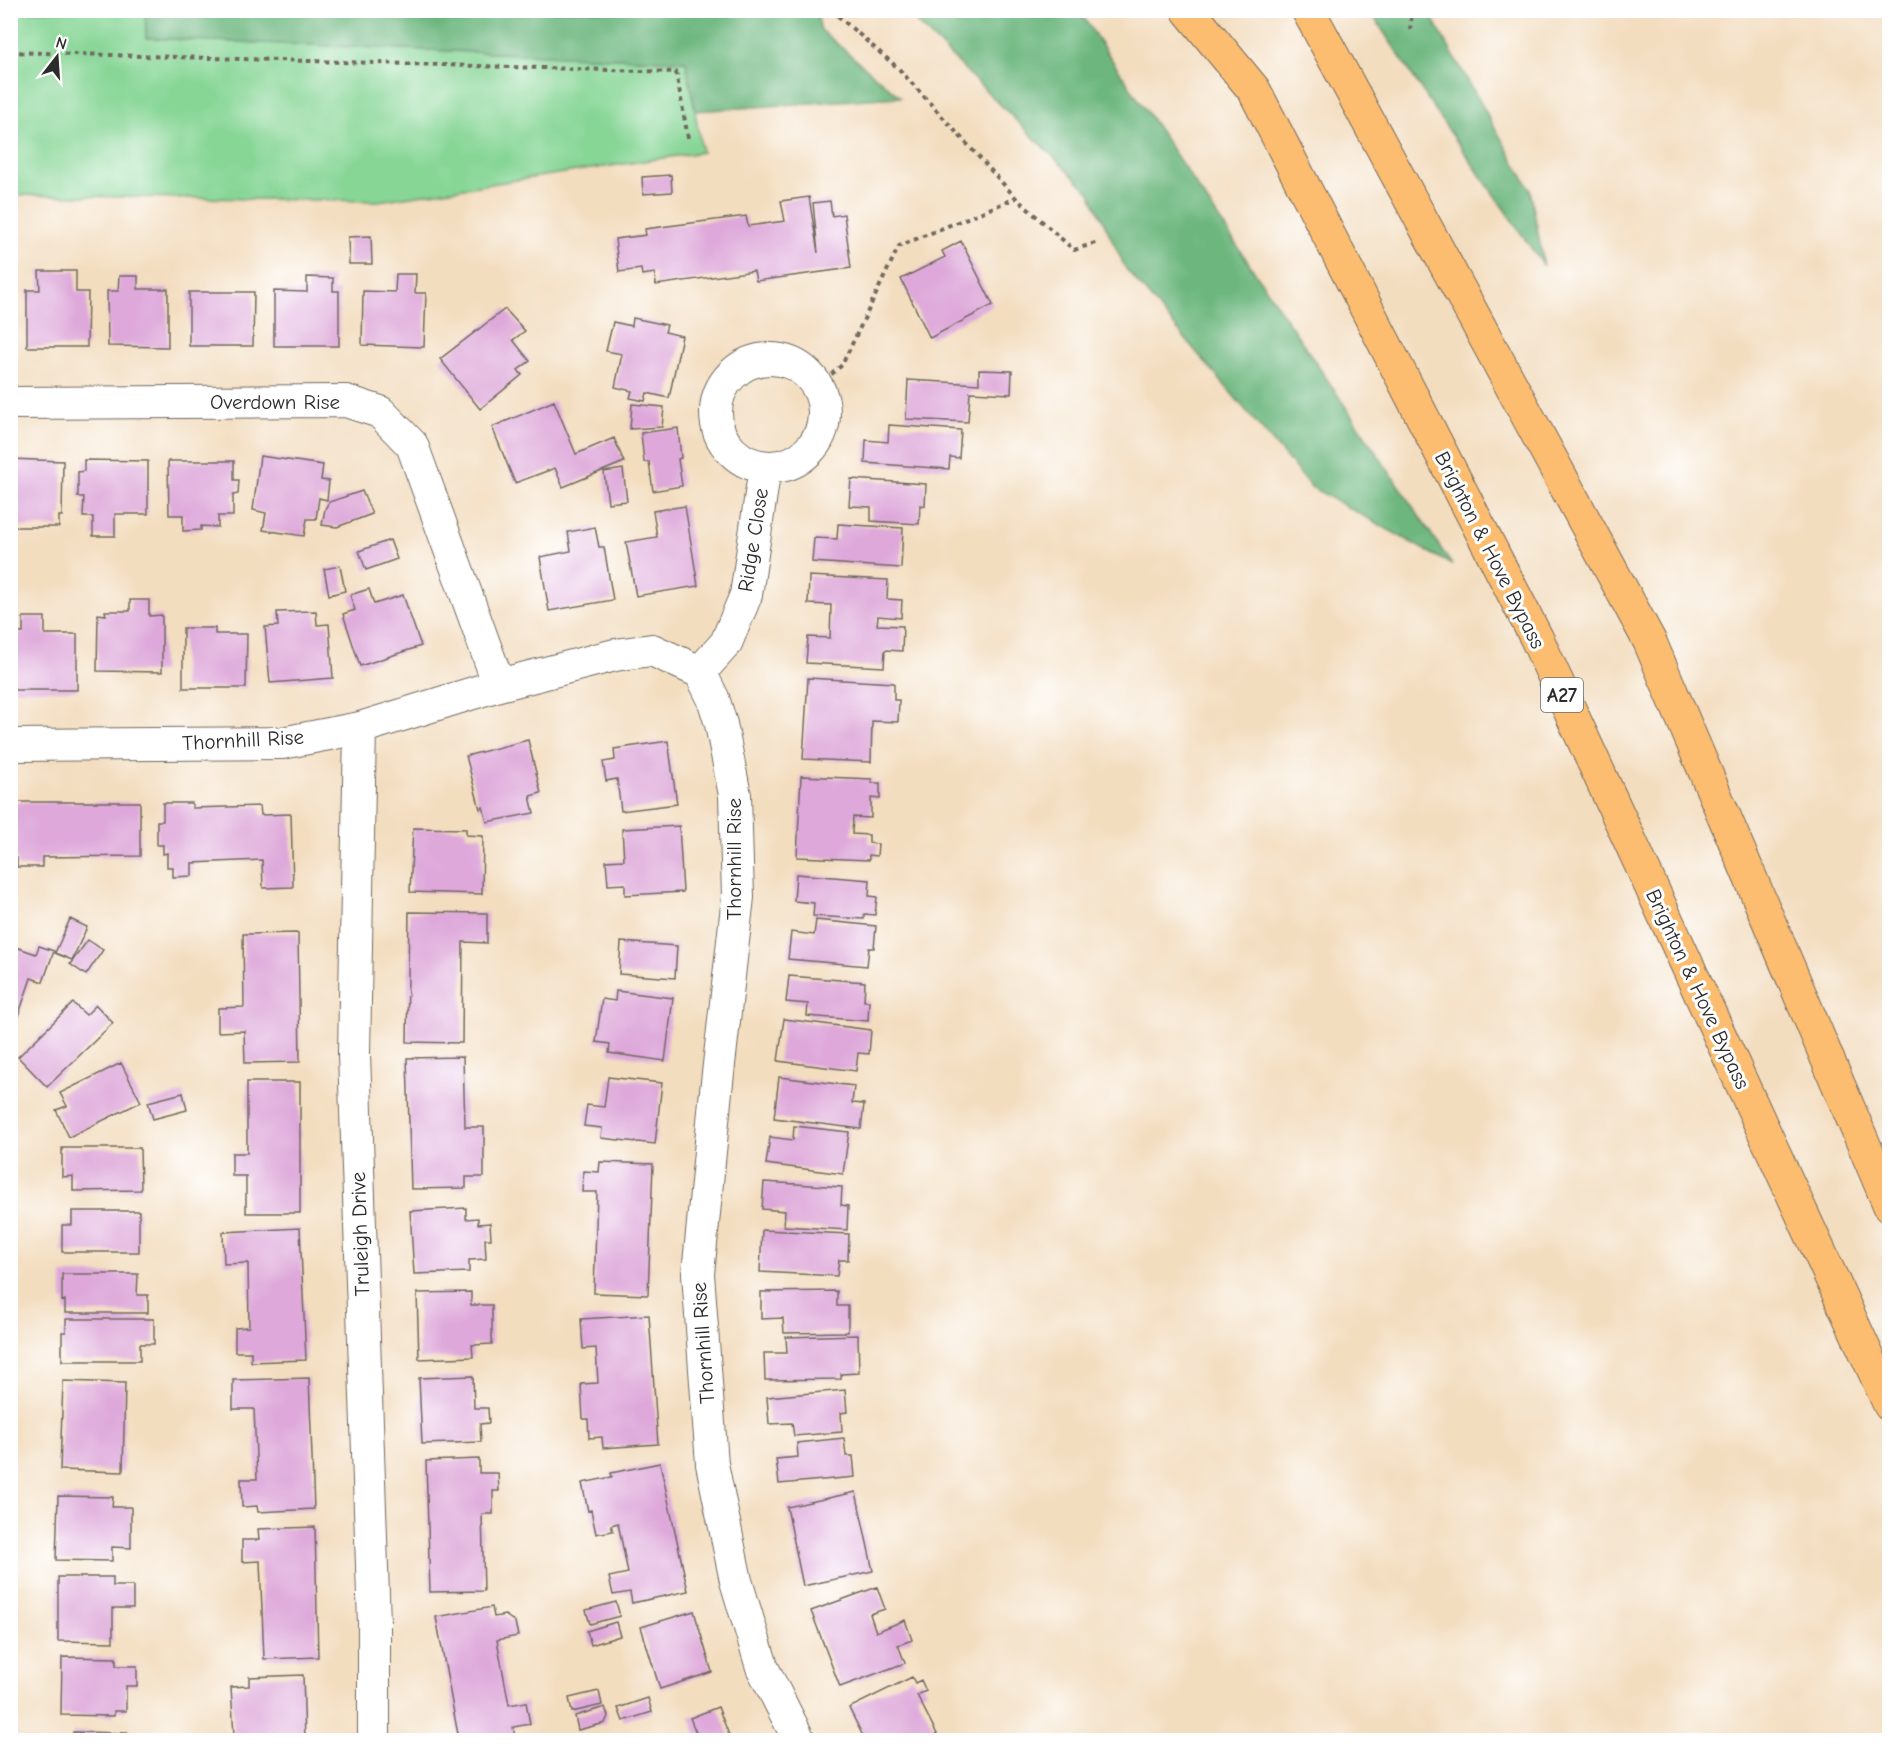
<svg xmlns="http://www.w3.org/2000/svg" width="1900" height="1751" font-family="'Comic Neue',sans-serif">
<rect width="100%" height="100%" fill="#fff"/>
<filter id="ink" filterUnits="userSpaceOnUse"><feTurbulence type="fractalNoise" baseFrequency=".0167" numOctaves="2"/><feDisplacementMap in="SourceGraphic" scale="12" xChannelSelector="R" yChannelSelector="G"/><feConvolveMatrix kernelMatrix="1 2 1 2 8 2 1 2 1" color-interpolation-filters="sRGB"/></filter>
<filter id="wash" filterUnits="userSpaceOnUse"><feTurbulence type="fractalNoise" baseFrequency=".008" numOctaves="4" result="noise"/><feDisplacementMap in="SourceGraphic" scale="24" xChannelSelector="R" yChannelSelector="G"/><feGaussianBlur stdDeviation="1.35" result="paint"/><feColorMatrix in="noise" values="0 0 0 0 0 0 0 0 0 0 0 0 0 0 0 0 0 1.4 0 .05"/><feComposite in="paint" operator="in"/></filter>
<g filter="url(#wash)">
<rect width="100%" height="100%" fill="#f3ddbf"/>
<path fill="#87d696" stroke="#598060" stroke-width="1.5" d="M 11,11 L 145,11 L 147,38 L 686,61 L 702,152 L 378,201 L 11,195 Z"/>
<path fill="#6db77f" stroke="#4c7155" stroke-width="1.5" d="M 145,11 L 816,11 L 821,30 L 900,97 L 695,111 L 686,61 L 146,38 Z
M 905,11 L 1079,11 L 1452,565 L 1311,487 L 1126,269 L 1090,193 Z
M 1370,11 L 1428,11 L 1530,189 L 1544,266 L 1439,116 Z"/>
<g id="blocks">
<path fill="#dea9da" d="M 671,175 L 672,192 L 643,194 L 642,177 Z
M 809,197 L 818,253 L 813,203 L 830,201 L 832,216 L 844,214 L 851,268 L 756,281 L 754,271 L 656,285 L 655,273 L 642,275 L 641,269 L 619,272 L 615,239 L 646,235 L 645,229 L 746,216 L 748,226 L 785,221 L 781,201 Z
M 371,236 L 372,264 L 349,264 L 348,237 Z
M 961,241 L 993,305 L 930,338 L 901,279 L 945,257 L 942,251 Z
M 39,271 L 76,271 L 76,292 L 88,292 L 87,347 L 27,347 L 27,290 L 40,290 Z
M 396,274 L 416,274 L 415,293 L 426,293 L 424,347 L 362,345 L 363,291 L 395,292 Z
M 119,276 L 138,276 L 138,289 L 168,289 L 168,347 L 108,346 L 107,291 L 118,291 Z
M 307,277 L 333,278 L 333,291 L 339,291 L 339,346 L 274,346 L 274,291 L 307,292 Z
M 189,292 L 254,292 L 253,346 L 189,346 Z
M 505,309 L 525,331 L 513,340 L 530,361 L 518,370 L 522,375 L 480,409 L 440,359 Z
M 633,318 L 667,325 L 665,332 L 682,336 L 669,398 L 647,393 L 645,401 L 630,398 L 632,391 L 615,387 L 622,354 L 606,351 L 613,322 L 632,326 Z
M 979,370 L 1012,371 L 1011,394 L 970,392 L 968,422 L 906,419 L 908,380 L 979,384 Z
M 554,401 L 576,454 L 614,438 L 624,462 L 563,487 L 555,468 L 515,483 L 492,427 Z
M 632,404 L 664,407 L 662,427 L 630,429 Z
M 889,425 L 961,430 L 959,458 L 950,457 L 949,469 L 865,463 L 866,440 L 888,442 Z
M 678,428 L 681,458 L 678,459 L 682,486 L 653,491 L 649,462 L 644,462 L 641,433 Z
M 260,456 L 323,465 L 321,480 L 329,481 L 327,500 L 319,498 L 316,519 L 307,519 L 304,536 L 263,530 L 266,513 L 253,510 Z
M 10,459 L 63,461 L 62,516 L 59,516 L 59,527 L 10,527 Z
M 84,460 L 148,461 L 148,514 L 115,514 L 115,536 L 93,536 L 93,517 L 83,517 L 84,497 L 78,497 L 78,472 L 84,471 Z
M 168,461 L 234,461 L 234,480 L 239,480 L 238,494 L 233,495 L 233,516 L 218,516 L 218,527 L 201,526 L 201,530 L 183,531 L 183,515 L 169,515 Z
M 623,469 L 627,501 L 608,503 L 604,472 Z
M 851,479 L 926,484 L 925,506 L 920,505 L 919,524 L 871,521 L 871,507 L 849,506 Z
M 362,491 L 372,514 L 337,527 L 322,525 L 325,509 L 329,502 Z
M 685,506 L 698,586 L 636,596 L 626,542 L 657,537 L 653,511 Z
M 838,524 L 903,528 L 901,568 L 812,562 L 814,538 L 837,539 Z
M 595,527 L 599,547 L 604,547 L 613,600 L 549,611 L 540,557 L 571,551 L 568,532 Z
M 390,540 L 397,559 L 366,570 L 359,551 Z
M 340,566 L 345,591 L 329,595 L 324,569 Z
M 809,576 L 888,580 L 887,599 L 902,600 L 901,618 L 878,616 L 877,625 L 903,626 L 902,651 L 885,650 L 884,667 L 806,663 L 808,637 L 830,638 L 831,605 L 808,604 Z
M 369,589 L 374,604 L 403,595 L 421,646 L 360,666 L 343,614 L 355,610 L 350,595 Z
M 130,600 L 149,600 L 149,616 L 162,615 L 162,672 L 97,671 L 98,614 L 106,615 L 105,611 L 130,611 Z
M 316,611 L 317,625 L 329,624 L 333,678 L 270,683 L 265,627 L 278,626 L 277,612 Z
M 23,617 L 45,617 L 45,634 L 77,634 L 77,690 L 12,690 L 12,633 L 23,633 Z
M 183,628 L 215,628 L 215,634 L 247,634 L 246,688 L 183,688 Z
M 808,678 L 894,683 L 894,700 L 899,700 L 898,722 L 872,721 L 871,762 L 803,759 Z
M 528,740 L 541,793 L 530,796 L 534,813 L 487,822 L 483,807 L 480,809 L 466,756 Z
M 668,741 L 677,804 L 621,811 L 617,779 L 606,781 L 603,762 L 615,760 L 614,749 Z
M 801,776 L 872,779 L 872,783 L 880,783 L 880,799 L 871,798 L 871,818 L 853,817 L 852,834 L 869,835 L 869,843 L 878,844 L 877,856 L 869,855 L 869,860 L 797,857 Z
M 12,802 L 140,802 L 140,856 L 42,857 L 42,867 L 17,867 L 17,858 L 11,859 Z
M 163,803 L 192,803 L 192,808 L 260,806 L 261,815 L 291,814 L 293,887 L 263,888 L 262,860 L 192,863 L 192,876 L 173,877 L 173,867 L 167,867 L 167,853 L 163,854 L 163,845 L 157,845 L 157,821 L 163,821 Z
M 679,826 L 683,892 L 625,895 L 625,884 L 608,885 L 606,861 L 624,860 L 622,829 Z
M 413,828 L 466,829 L 466,835 L 483,836 L 482,894 L 410,892 Z
M 796,874 L 870,880 L 869,896 L 877,897 L 875,915 L 864,914 L 864,919 L 813,916 L 814,903 L 794,901 Z
M 409,912 L 487,913 L 487,943 L 463,942 L 462,1043 L 407,1042 Z
M 70,919 L 87,927 L 72,960 L 55,953 Z
M 816,920 L 876,926 L 874,948 L 869,948 L 867,966 L 788,959 L 791,932 L 814,935 Z
M 298,933 L 300,1062 L 245,1063 L 244,1031 L 218,1032 L 218,1008 L 244,1007 L 243,934 Z
M 88,940 L 103,950 L 86,975 L 70,964 Z
M 621,942 L 677,946 L 675,978 L 619,974 Z
M 10,945 L 36,954 L 39,946 L 54,951 L 43,982 L 31,978 L 11,1038 Z
M 789,976 L 865,982 L 864,1001 L 869,1001 L 868,1021 L 807,1016 L 808,1004 L 786,1002 Z
M 616,991 L 673,998 L 665,1061 L 609,1053 L 610,1044 L 596,1042 L 602,999 L 615,1001 Z
M 73,1003 L 86,1015 L 96,1005 L 113,1023 L 47,1087 L 18,1057 Z
M 784,1019 L 871,1030 L 869,1054 L 858,1053 L 856,1071 L 778,1061 Z
M 463,1057 L 465,1127 L 484,1127 L 484,1177 L 466,1177 L 466,1188 L 411,1189 L 407,1058 Z
M 121,1063 L 141,1102 L 69,1137 L 56,1110 L 67,1106 L 60,1093 Z
M 608,1077 L 662,1083 L 655,1144 L 601,1138 L 602,1128 L 584,1126 L 587,1105 L 604,1107 Z
M 779,1077 L 854,1086 L 852,1103 L 864,1104 L 861,1129 L 774,1118 Z
M 247,1082 L 300,1082 L 300,1213 L 246,1213 L 246,1176 L 232,1176 L 232,1153 L 247,1153 Z
M 183,1093 L 187,1110 L 153,1119 L 148,1102 Z
M 794,1126 L 849,1132 L 843,1174 L 766,1164 L 770,1137 L 793,1140 Z
M 62,1148 L 140,1148 L 141,1190 L 73,1191 L 73,1176 L 62,1177 Z
M 600,1162 L 653,1164 L 648,1295 L 594,1293 L 597,1192 L 582,1192 L 583,1171 L 599,1172 Z
M 764,1182 L 842,1187 L 841,1205 L 848,1206 L 847,1230 L 784,1226 L 785,1211 L 762,1209 Z
M 466,1208 L 466,1219 L 478,1218 L 478,1224 L 490,1223 L 491,1239 L 485,1239 L 486,1259 L 469,1260 L 469,1272 L 414,1274 L 410,1211 Z
M 72,1211 L 139,1211 L 139,1252 L 62,1252 L 62,1225 L 72,1225 Z
M 300,1228 L 306,1360 L 251,1362 L 251,1352 L 235,1352 L 235,1328 L 249,1327 L 248,1263 L 224,1264 L 223,1232 Z
M 762,1230 L 849,1234 L 848,1260 L 839,1260 L 837,1276 L 760,1272 Z
M 62,1274 L 138,1274 L 137,1295 L 148,1295 L 148,1313 L 65,1313 L 65,1300 L 62,1301 Z
M 837,1291 L 837,1306 L 848,1306 L 848,1332 L 784,1333 L 783,1318 L 761,1319 L 761,1292 Z
M 471,1292 L 471,1305 L 492,1305 L 492,1344 L 472,1345 L 473,1357 L 419,1359 L 417,1293 Z
M 649,1315 L 658,1444 L 603,1448 L 602,1437 L 589,1438 L 588,1419 L 583,1419 L 581,1384 L 598,1383 L 596,1348 L 583,1349 L 581,1319 Z
M 66,1319 L 154,1319 L 154,1344 L 140,1344 L 140,1361 L 62,1361 L 62,1332 L 66,1332 Z
M 858,1335 L 859,1373 L 841,1374 L 841,1379 L 765,1380 L 764,1353 L 787,1353 L 786,1337 Z
M 473,1376 L 474,1408 L 488,1408 L 489,1423 L 480,1424 L 481,1442 L 422,1444 L 419,1378 Z
M 309,1378 L 314,1509 L 258,1512 L 257,1506 L 242,1507 L 241,1479 L 257,1479 L 254,1409 L 233,1409 L 233,1380 Z
M 63,1381 L 125,1383 L 123,1472 L 60,1470 Z
M 845,1390 L 847,1412 L 841,1413 L 842,1432 L 794,1436 L 792,1423 L 769,1424 L 767,1397 Z
M 844,1438 L 846,1456 L 853,1456 L 855,1477 L 779,1484 L 776,1459 L 798,1457 L 797,1443 Z
M 479,1459 L 479,1473 L 498,1473 L 499,1491 L 493,1491 L 493,1514 L 482,1514 L 484,1591 L 430,1592 L 426,1461 Z
M 660,1463 L 688,1591 L 632,1603 L 630,1592 L 613,1595 L 609,1577 L 628,1573 L 618,1523 L 611,1525 L 613,1531 L 596,1534 L 591,1510 L 588,1511 L 582,1483 L 612,1477 L 611,1473 Z
M 856,1492 L 873,1571 L 803,1586 L 787,1507 Z
M 58,1496 L 113,1497 L 112,1507 L 131,1507 L 131,1548 L 112,1547 L 112,1561 L 56,1560 Z
M 315,1527 L 318,1657 L 264,1659 L 260,1561 L 242,1562 L 242,1540 L 259,1540 L 258,1529 Z
M 58,1577 L 113,1577 L 113,1586 L 133,1586 L 133,1608 L 113,1608 L 113,1642 L 58,1641 Z
M 877,1587 L 885,1609 L 870,1614 L 876,1632 L 905,1620 L 912,1640 L 898,1645 L 905,1663 L 840,1687 L 811,1611 Z
M 616,1602 L 620,1616 L 590,1624 L 586,1610 Z
M 492,1607 L 494,1617 L 505,1615 L 515,1622 L 518,1636 L 497,1640 L 509,1705 L 526,1702 L 530,1724 L 513,1727 L 515,1737 L 494,1740 L 459,1740 L 436,1617 Z
M 694,1611 L 712,1672 L 660,1689 L 641,1627 Z
M 616,1622 L 620,1636 L 591,1645 L 587,1631 Z
M 62,1657 L 116,1658 L 116,1666 L 137,1666 L 137,1686 L 126,1686 L 126,1711 L 114,1711 L 114,1716 L 61,1715 Z
M 303,1675 L 305,1740 L 251,1740 L 251,1735 L 234,1736 L 231,1687 L 249,1686 L 249,1677 Z
M 912,1677 L 915,1683 L 921,1680 L 926,1691 L 917,1695 L 940,1740 L 865,1740 L 849,1708 Z
M 599,1691 L 602,1705 L 572,1712 L 569,1698 Z
M 648,1698 L 652,1712 L 623,1721 L 618,1708 Z
M 605,1707 L 608,1716 L 605,1723 L 578,1730 L 575,1716 Z
M 718,1707 L 731,1740 L 699,1740 L 690,1718 Z
M 73,1732 L 129,1733 L 129,1740 L 73,1740 Z"/>
</g>
</g>
<g filter="url(#ink)">
<use href="#blocks" fill-opacity="0" stroke="#71695f" stroke-width="1.5"/>
<g fill="none" stroke-linecap="round" stroke-linejoin="round">
<g stroke="#71695f" stroke-width="34">
<path id="minor" d="M716 413a54 54 0 1 1 108 0a54 54 0 1 1-108 0Z
M 10,403 L 346,401 L 380,412 L 412,445 L 499,685
M 700,672 L 726,643 L 746,595 L 765,467
M 360,728 L 354,1054 L 374,1623 L 374,1740
M 10,745 L 282,743 L 360,728 L 499,685 L 615,655 L 652,650 L 700,672 L 713,698 L 721,724 L 735,795 L 738,897 L 716,1091 L 698,1274 L 712,1464 L 736,1581 L 762,1667 L 799,1740"/>
</g>
<g stroke="#71695f" stroke-width="35">
<path id="trunk" d="M 1188,10 L 1254,90 L 1537,639 L 1890,1405
M 1308,10 L 1650,642 L 1890,1206"/>
</g>
<path stroke="#71695f" stroke-width="4" stroke-dasharray="4.5 4.5" stroke-linecap="butt" d="M 831,10 L 899,69 L 1016,198 L 1074,250 L 1098,242
M 1410,30 L 1412,10
M 10,52 L 676,72 L 688,138
M 818,386 L 842,365 L 899,246 L 1016,198"/>
<use href="#minor" stroke="#fff" stroke-width="32"/>
<use href="#trunk" stroke="#fcbd6f" stroke-width="33"/>
</g>
</g>
<g text-anchor="middle" stroke-width="6" stroke-linejoin="round" paint-order="stroke">
<rect fill="#fff" stroke="#6b6b6b" stroke-width="1.5" x="1541" y="678" width="42" height="34" rx="4.5"/>
<g font-size="20" font-weight="bold" fill="#2b2b2b">
<text x="1562" y="702">A27</text>
</g>
<g font-size="21" fill="#2b2b2b" stroke="#fff">
<text x="275" y="409">Overdown Rise</text>
<text transform="translate(753 540) rotate(-81)" y="7">Ridge Close</text>
<text transform="translate(1490 550) rotate(63)" y="7">Brighton &amp; Hove Bypass</text>
<text transform="translate(243 740) rotate(-3)" y="7">Thornhill Rise</text>
<text transform="translate(734 859) rotate(-90)" y="7">Thornhill Rise</text>
<text transform="translate(1698 989) rotate(65)" y="7">Brighton &amp; Hove Bypass</text>
<text transform="translate(360 1234) rotate(-92)" y="7">Truleigh Drive</text>
<text transform="translate(703 1343) rotate(-94)" y="7">Thornhill Rise</text>
</g>
</g>
<rect width="1900" height="1751" fill="none" stroke="#fff" stroke-width="36"/>
<g transform="translate(57 57) rotate(17)" stroke="#ffffff" stroke-width="4.5" paint-order="stroke">
<path d="M0-4.5L10 22L0 15L-10 22Z" fill="#2b2b2b"/>
<text y="-9" font-size="16" font-weight="bold" text-anchor="middle" fill="#2b2b2b">N</text>
</g>
</svg>
